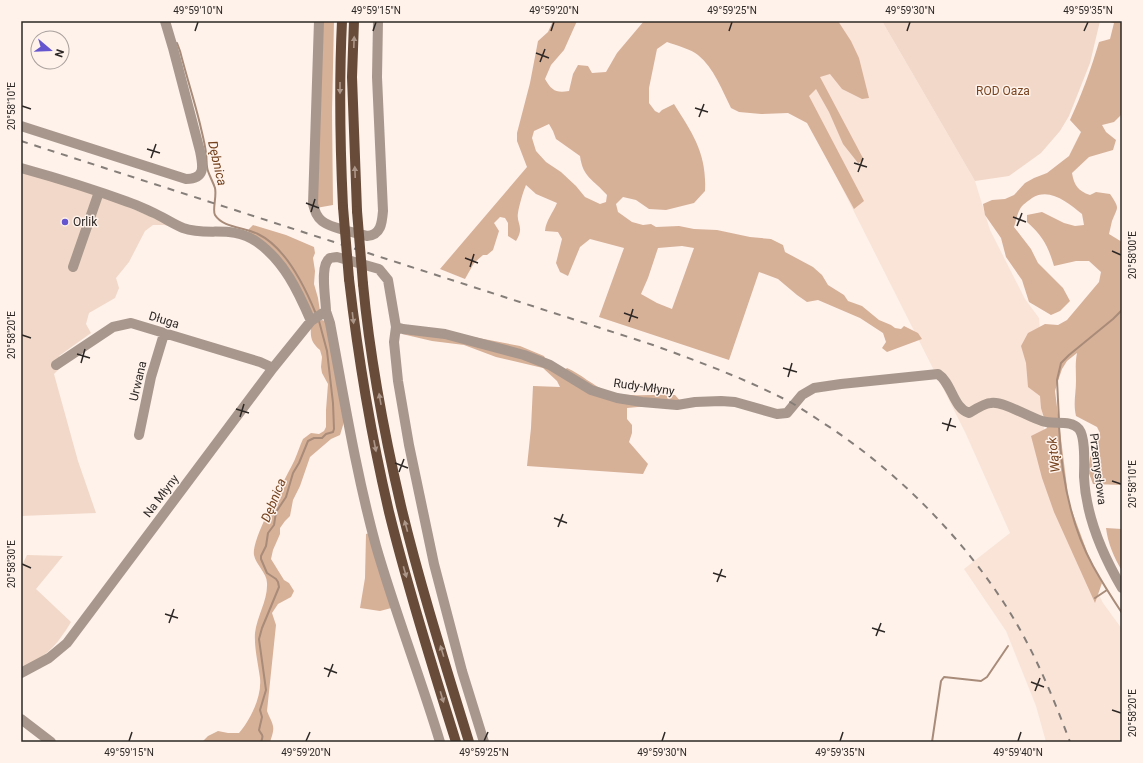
<svg xmlns="http://www.w3.org/2000/svg" width="1143" height="763" font-family="Roboto,sans-serif">
<rect width="100%" height="100%" fill="#fef2eb"/>
<path fill="#fae4d7" d="M 758,21 L 882,21 L 975,181 L 990,230 L 1025,299 L 1039,318 L 1041,346 L 1039,375 L 1044,429 L 1058,512 L 1103,603 L 1122,629 L 1122,742 L 1046,742 L 1036,706 L 1006,631 L 964,569 L 1010,533 L 965,432 Z"/>
<path fill="#f2d8c8" d="M 882,21 L 1100,21 L 1090,63 L 1069,116 L 1060,131 L 1041,153 L 1009,176 L 975,181 Z
M 21,169 L 103,196 L 177,228 L 164,225 L 153,225 L 145,231 L 129,262 L 116,278 L 119,288 L 115,298 L 89,313 L 86,324 L 91,333 L 59,356 L 64,364 L 54,374 L 78,461 L 96,513 L 21,516 Z
M 27,555 L 63,556 L 36,589 L 71,622 C 57,645 47,657 21,668 L 21,567 Z"/>
<path fill="#d7b098" fill-rule="evenodd" d="M 323,21 L 334,21 L 332,112 L 333,205 L 316,208 Z
M 553,21 L 577,21 L 564,50 L 551,65 L 545,79 C 552,91 556,93 569,91 L 573,74 L 578,65 L 588,66 L 592,73 L 606,72 L 617,53 L 644,21 L 838,21 L 851,41 L 859,58 L 869,98 L 862,99 L 842,89 L 830,74 L 820,77 L 864,160 L 858,163 L 843,144 L 829,112 L 816,89 L 809,96 L 864,201 L 854,209 L 807,123 L 788,113 L 761,114 L 739,112 L 731,108 C 722,90 714,68 698,55 C 693,50 675,45 667,42 L 657,49 L 649,88 L 649,103 L 655,111 L 659,113 L 662,110 L 674,104 C 693,134 707,154 705,191 L 694,203 L 666,210 L 649,209 L 636,200 L 623,197 L 616,204 L 618,212 L 632,222 L 643,225 L 651,224 L 656,227 L 679,226 L 694,229 L 717,230 L 750,237 L 771,239 L 783,245 L 785,252 L 813,267 L 822,275 L 828,285 L 844,295 L 848,301 L 862,306 L 879,320 L 891,325 L 895,328 L 901,329 L 904,326 L 918,333 L 922,339 L 887,352 L 882,348 L 886,342 L 883,333 L 860,318 L 818,300 L 807,302 L 797,295 L 778,279 L 759,272 L 729,360 L 599,317 L 624,248 L 590,239 L 580,247 L 568,276 L 560,272 L 556,263 L 562,239 L 558,232 L 545,231 C 546,220 553,213 557,203 L 536,194 L 526,185 C 523,192 519,206 518,213 C 516,223 525,227 516,241 L 508,236 L 508,223 L 505,218 L 500,217 L 494,223 L 499,231 L 493,250 L 487,255 L 483,255 L 474,263 L 465,279 L 440,269 L 527,167 L 517,141 L 517,133 L 530,83 L 538,41 L 548,32 ZM 549,124 L 553,131 L 556,139 L 580,156 C 583,178 593,179 607,195 L 606,202 L 600,204 L 585,197 L 576,186 L 561,172 L 546,162 L 536,151 L 532,138 L 534,131 ZM 682,246 L 694,248 L 672,309 L 657,303 L 641,294 L 648,278 L 658,248 Z
M 1107,21 L 1122,21 L 1122,114 L 1114,122 L 1102,125 L 1106,132 L 1116,140 L 1113,150 L 1089,157 L 1072,173 C 1074,185 1078,191 1090,195 L 1096,192 L 1110,194 C 1120,209 1118,206 1112,221 C 1111,225 1110,230 1109,234 L 1122,242 L 1122,485 L 1093,484 L 1088,471 L 1090,458 L 1100,433 L 1097,427 L 1076,416 C 1073,403 1076,394 1076,381 C 1076,371 1075,363 1077,353 L 1067,361 L 1062,369 L 1057,384 L 1055,391 L 1069,503 L 1089,557 L 1102,583 L 1095,603 L 1054,512 L 1042,478 L 1031,436 L 1047,428 L 1041,408 L 1040,396 L 1028,387 L 1026,363 L 1021,346 L 1028,333 L 1045,324 L 1058,325 L 1067,320 L 1099,282 L 1101,272 L 1089,261 L 1076,261 L 1054,266 C 1048,246 1043,236 1027,222 L 1027,215 L 1042,212 L 1064,223 L 1075,226 L 1084,225 L 1082,214 C 1068,203 1050,187 1032,198 C 1028,201 1022,205 1020,209 C 1017,214 1016,222 1014,227 L 1031,249 L 1038,263 L 1063,288 L 1070,301 L 1060,311 L 1051,315 L 1029,302 L 1022,280 L 1006,257 L 1001,238 L 985,215 L 983,204 L 992,200 L 1005,199 L 1014,195 L 1025,183 L 1034,178 L 1047,173 L 1069,156 L 1081,132 L 1070,120 C 1082,94 1091,69 1099,42 L 1110,39 L 1114,23 Z
M 253,225 L 286,235 L 314,247 L 315,253 L 313,258 L 315,271 L 314,284 L 318,298 L 320,311 L 310,314 L 302,294 L 248,233 L 249,229 Z
M 322,320 L 327,322 L 344,422 L 340,435 L 331,439 L 310,457 L 300,486 L 293,500 L 290,516 L 285,521 L 280,528 L 280,534 L 273,550 L 271,559 L 284,580 L 289,583 L 294,591 L 291,597 L 278,604 L 272,613 L 276,625 L 267,711 C 273,726 276,725 270,742 L 202,742 L 208,736 L 218,731 L 228,733 L 239,733 C 251,719 262,696 260,678 C 258,663 254,647 255,633 C 257,616 268,600 267,583 C 267,573 256,565 254,555 C 251,538 287,477 295,459 C 298,452 300,445 303,439 L 311,433 L 319,434 L 324,431 L 326,427 L 326,410 L 328,384 L 322,373 L 321,367 L 322,357 L 320,350 C 312,343 310,338 311,327 L 316,322 Z
M 402,334 L 463,335 L 520,346 L 544,356 L 547,362 L 562,372 L 567,368 C 581,374 593,386 607,391 C 627,398 653,394 675,395 L 682,403 L 627,408 L 627,419 L 632,425 L 632,433 L 629,442 L 648,464 L 643,474 L 527,466 L 531,428 L 533,386 L 560,387 L 557,381 L 543,368 L 496,357 L 464,345 L 432,341 Z
M 1106,528 L 1122,529 L 1122,571 C 1114,557 1108,544 1106,528 Z
M 373,532 L 395,607 L 380,611 L 360,608 L 365,578 L 366,534 Z"/>
<g fill="none" stroke-linecap="round" stroke-linejoin="round">
<path stroke="#a88b78" stroke-width="2" d="M 177,43 L 180,51 C 186,75 194,99 200,124 C 202,133 205,144 206,153 C 207,159 206,166 208,171 C 210,177 213,182 215,188 C 217,197 212,210 215,215 C 223,228 245,227 258,234 C 285,247 305,287 316,314
M 1059,420 L 1057,380 L 1061,363 L 1069,355 L 1113,319 L 1122,310
M 1059,426 C 1061,474 1070,524 1093,566 C 1102,582 1112,598 1122,613
M 1095,598 L 1107,590
M 261,742 C 264,734 262,736 259,730 L 262,717 L 260,710 L 266,690 L 259,639 L 262,628 L 279,587 L 278,582 L 276,579 L 267,573 L 261,559 L 261,556 L 266,546 L 268,533 L 274,525 L 276,512 L 286,497 L 293,473 L 299,463 L 308,441 L 314,438 L 322,438 L 326,434 L 333,432 L 334,429 L 333,403 L 327,351 L 319,321
M 932,742 L 941,681 L 944,677 L 981,681 L 987,677 L 1008,646"/>
<path stroke="#a8978c" stroke-width="10" d="M 319,21 L 313,204 C 315,211 316,216 322,221 C 330,228 356,233 367,236 C 381,235 382,223 383,211 L 377,77 L 378,21
M 21,126 L 186,179 C 206,179 203,166 200,151 L 173,48 L 165,21
M 21,168 C 57,178 93,189 128,202 C 137,205 145,209 154,213 C 163,217 173,224 183,228 C 208,237 231,224 257,242 C 284,261 298,291 311,321
M 73,267 L 99,192
M 326,311 L 330,323 C 344,398 356,473 376,546 C 395,612 420,676 440,742
M 396,327 L 394,342 L 398,381 L 409,445 L 434,564 L 462,671 L 484,742
M 56,365 L 113,327 L 131,323 L 260,362 L 273,368
M 139,435 L 151,377 L 164,334
M 21,673 L 49,658 L 67,643 L 273,368 L 311,321 L 326,311 C 326,299 319,265 330,258 C 331,258 335,257 337,257 L 379,269 L 388,280 L 396,327 L 403,329 L 445,334 L 524,355 L 550,365 L 591,390 L 617,398 L 642,402 L 677,405 L 695,402 L 721,401 L 735,402 L 777,414 L 787,413 L 802,395 L 814,388 L 841,384 L 938,374 C 952,383 953,408 969,413 C 974,410 985,403 991,403 C 1004,401 1028,417 1042,421 C 1053,425 1071,419 1079,429 C 1086,438 1084,466 1084,477 C 1086,517 1102,554 1122,588
M 21,719 L 51,742"/>
<path stroke="#684b39" stroke-width="10" d="M 342,21 C 339,83 340,145 343,207
M 354,21 L 352,77 L 357,211
M 349,279 C 358,357 371,435 389,512 C 408,589 432,666 456,742
M 363,284 C 370,359 384,433 401,506 C 420,585 445,664 469,742"/>
<path stroke="#857d78" stroke-width="2" stroke-dasharray="7 7" stroke-linecap="butt" d="M 21,141 L 653,345 C 700,362 746,379 790,402 C 804,410 817,419 831,428 C 899,474 959,534 1004,603 C 1032,646 1052,694 1070,742"/>
<path stroke="#684b39" stroke-width="10" d="M 343,207 L 349,279
M 357,211 L 363,284"/>
</g>
<defs><path id="oneway-solid" d="M-6-.8H1V-3.2L6.5 0L1 3.2V.8H-6Z"/></defs>
<g fill="#ac9689">
<use href="#oneway-solid" transform="translate(354 42) rotate(-88)"/>
<use href="#oneway-solid" transform="translate(340 88) rotate(90)"/>
<use href="#oneway-solid" transform="translate(355 172) rotate(-92)"/>
<use href="#oneway-solid" transform="translate(353 318) rotate(83)"/>
<use href="#oneway-solid" transform="translate(380 399) rotate(-100)"/>
<use href="#oneway-solid" transform="translate(375 446) rotate(79)"/>
<use href="#oneway-solid" transform="translate(406 526) rotate(-105)"/>
<use href="#oneway-solid" transform="translate(405 572) rotate(74)"/>
<use href="#oneway-solid" transform="translate(442 651) rotate(-107)"/>
<use href="#oneway-solid" transform="translate(442 697) rotate(73)"/>
</g>
<path fill="none" stroke="#2d2825" stroke-width="1.5" d="M 195,31 L 198,22M 373,31 L 376,22M 551,31 L 554,22M 729,31 L 732,22M 907,31 L 910,22M 1084,31 L 1088,22M 536,53 L 549,58M 540,62 L 545,49M 22,106 L 31,109M 695,108 L 708,112M 699,117 L 704,104M 147,149 L 160,153M 151,158 L 156,144M 854,163 L 867,167M 858,172 L 863,158M 306,203 L 319,208M 311,212 L 315,199M 1013,217 L 1026,222M 1017,226 L 1022,213M 1112,251 L 1121,255M 465,258 L 478,263M 470,267 L 474,254M 624,313 L 638,318M 629,322 L 633,309M 22,335 L 31,338M 77,354 L 90,358M 81,363 L 85,349M 783,368 L 797,372M 788,377 L 792,363M 236,409 L 249,413M 240,417 L 244,404M 942,423 L 956,427M 947,431 L 951,418M 395,463 L 408,468M 399,472 L 404,459M 1112,481 L 1121,484M 554,518 L 567,523M 558,527 L 563,514M 22,564 L 31,568M 713,573 L 726,577M 717,582 L 722,569M 165,614 L 178,618M 169,623 L 174,609M 872,628 L 885,632M 876,636 L 881,623M 324,668 L 337,673M 328,677 L 333,664M 1031,682 L 1044,687M 1035,691 L 1040,678M 1112,710 L 1121,713M 129,741 L 132,732M 306,741 L 310,732M 484,741 L 488,732M 662,741 L 665,732M 840,741 L 843,732M 1018,741 L 1021,732"/>
<circle fill="#6555ce" stroke="#fef2eb" stroke-width="1.5" cx="65" cy="222" r="4"/>
<g text-anchor="middle" stroke-width="3" stroke-linejoin="round" paint-order="stroke">
<g font-size="12" fill="#784420" stroke="#fef2eb">
<text x="1003" y="95">ROD Oaza</text>
</g>
<g font-size="12" fill="#2d2825" stroke="#fef2eb" text-anchor="start">
<text x="73" y="226">Orlik</text>
</g>
<g font-size="12" fill="#2d2825" stroke="#fef2eb">
<text transform="translate(164 320) rotate(17)" y="4">Długa</text>
<text transform="translate(138 381) rotate(-77)" y="4">Urwana</text>
<text transform="translate(644 387) rotate(8)" y="4">Rudy-Młyny</text>
<text transform="translate(1098 469) rotate(83)" y="4">Przemysłowa</text>
<text transform="translate(161 496) rotate(-53)" y="4">Na Młyny</text>
</g>
<g font-size="13" font-style="italic" fill="#74411d" stroke="#fef2eb">
<text transform="translate(218 163) rotate(77)" y="5">Dębnica</text>
<text transform="translate(1053 455) rotate(-96)" y="5">Wątok</text>
<text transform="translate(273 500) rotate(-68)" y="5">Dębnica</text>
</g>
</g>
<rect width="1143" height="763" fill="none" stroke="#fef2eb" stroke-width="44"/>
<g transform="translate(50 50) rotate(109)"><circle r="19" fill="#fef2eb" stroke="#aaa19c"/>
<path d="M0-3L7 15L0 10L-7 15Z" fill="#6555ce"/>
<text y="-6" font-size="11" font-weight="bold" text-anchor="middle" fill="#2d2825">N</text>
</g>
<rect x="22" y="22" width="1099" height="719" fill="none" stroke="#2d2825" stroke-width="1.5"/>
<g font-size="10" text-anchor="middle" fill="#2d2825">
<text x="198" y="14">49°59'10"N</text>
<text x="376" y="14">49°59'15"N</text>
<text x="554" y="14">49°59'20"N</text>
<text x="732" y="14">49°59'25"N</text>
<text x="910" y="14">49°59'30"N</text>
<text x="1088" y="14">49°59'35"N</text>
<text transform="translate(11 106) rotate(-90)" y="4">20°58'10"E</text>
<text transform="translate(1132 255) rotate(-90)" y="4">20°58'00"E</text>
<text transform="translate(11 335) rotate(-90)" y="4">20°58'20"E</text>
<text transform="translate(1132 484) rotate(-90)" y="4">20°58'10"E</text>
<text transform="translate(11 564) rotate(-90)" y="4">20°58'30"E</text>
<text transform="translate(1132 713) rotate(-90)" y="4">20°58'20"E</text>
<text x="129" y="756">49°59'15"N</text>
<text x="306" y="756">49°59'20"N</text>
<text x="484" y="756">49°59'25"N</text>
<text x="662" y="756">49°59'30"N</text>
<text x="840" y="756">49°59'35"N</text>
<text x="1018" y="756">49°59'40"N</text>
</g>
</svg>
